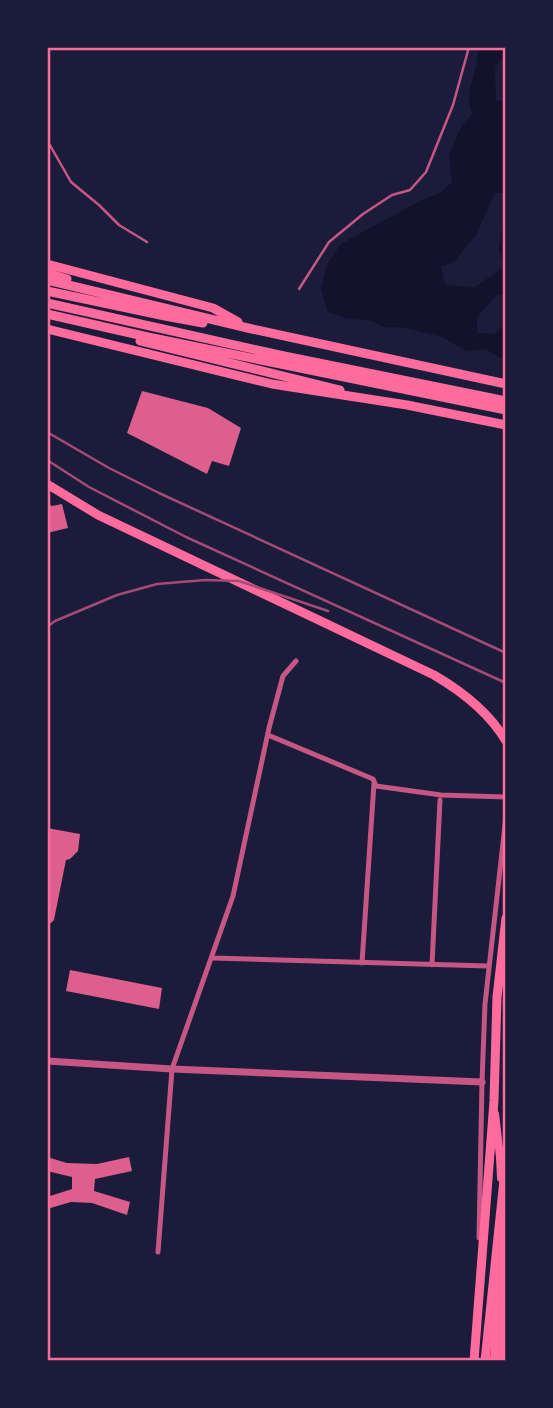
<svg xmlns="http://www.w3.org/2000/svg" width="553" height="1408" font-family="Literata,serif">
<rect width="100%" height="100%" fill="#1b1b3a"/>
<path fill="#12122b" d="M 479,47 L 506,47 L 506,54 L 495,67 L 496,100 L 506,102 L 506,193 L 495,193 L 476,235 L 454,262 L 441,266 L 445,285 L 475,287 L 504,267 L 499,248 L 506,211 L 506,294 L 497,295 L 477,317 L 477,333 L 495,334 L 506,324 L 506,358 L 501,358 L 485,349 L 467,351 L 442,337 L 422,332 L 399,327 L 384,327 L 372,321 L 346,318 L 328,312 L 321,289 L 327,264 L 341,244 L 422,200 L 440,193 L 452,182 L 449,156 L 462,125 L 472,114 C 466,98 471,85 475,70 C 477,62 478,55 479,47 Z"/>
<path fill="#dd5f8e" d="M 142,391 L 208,408 L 241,428 L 229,466 L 212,461 L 207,474 L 127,433 Z
M 47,503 L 52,506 L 62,504 L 68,528 L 47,533 Z
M 47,828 L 80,834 L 78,851 L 70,859 L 66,860 L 54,920 L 51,923 L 47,923 Z
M 70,970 L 162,988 L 159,1009 L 66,991 Z
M 47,1157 L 67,1163 L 97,1164 L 129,1157 L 132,1171 L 95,1179 L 94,1191 L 130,1202 L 127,1215 L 92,1203 L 71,1202 L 47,1209 L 47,1197 L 72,1189 L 72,1177 L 47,1171 Z"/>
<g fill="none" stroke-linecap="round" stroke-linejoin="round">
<path stroke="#c65784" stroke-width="2.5" d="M 47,48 L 47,47
M 47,140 L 71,182 L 99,205 L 119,225 L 147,242
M 299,289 L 329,242 L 363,214 L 392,195 L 410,190 L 426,172 L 453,105 L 469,47"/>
<path stroke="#c65784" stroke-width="5" d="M 268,735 L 373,779 L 376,786 L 441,795 L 506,797
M 213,958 L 488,966
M 362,963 L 374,783
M 432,965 L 440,800
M 479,1238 L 482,1082 L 485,1004 L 506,816
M 158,1252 L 172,1069 L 233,896 L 269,728 L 283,676 L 296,661"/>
<path stroke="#c65784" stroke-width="7" d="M 47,1061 L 172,1069 L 482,1082"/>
<path stroke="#ff6b9d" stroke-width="8" d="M 495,1114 L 500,1157 L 501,1178
M 494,1361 L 498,1272"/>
<path stroke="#ff6b9d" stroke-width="9" d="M 47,264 L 213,308 L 238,322
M 47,273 L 67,279
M 47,280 L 252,329 L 506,384
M 47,291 L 165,316 L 203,323
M 47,303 L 284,356 L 506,401
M 47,314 L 148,337 L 506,410
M 47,329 L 272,384 L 407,405 L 506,425
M 140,341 L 340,390
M 47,484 L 98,515 L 434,675 C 463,692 489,712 506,741
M 474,1361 L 494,1101 L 497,997 L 506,918
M 485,1361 L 506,1161"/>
<path stroke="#ff6b9d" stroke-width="10" d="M 499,1361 L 506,1229"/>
<path stroke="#a44b75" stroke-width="2.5" d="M 47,432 L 109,468 L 159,493 L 506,653
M 47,460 L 89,487 L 186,537 L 506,683
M 47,627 L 55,621 L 117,595 L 157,584 L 205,580 L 239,581 L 328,611"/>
</g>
<rect width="553" height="1408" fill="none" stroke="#1b1b3a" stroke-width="98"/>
<rect x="49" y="49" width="455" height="1310" fill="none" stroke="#ff6b9d" stroke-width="2.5"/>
</svg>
